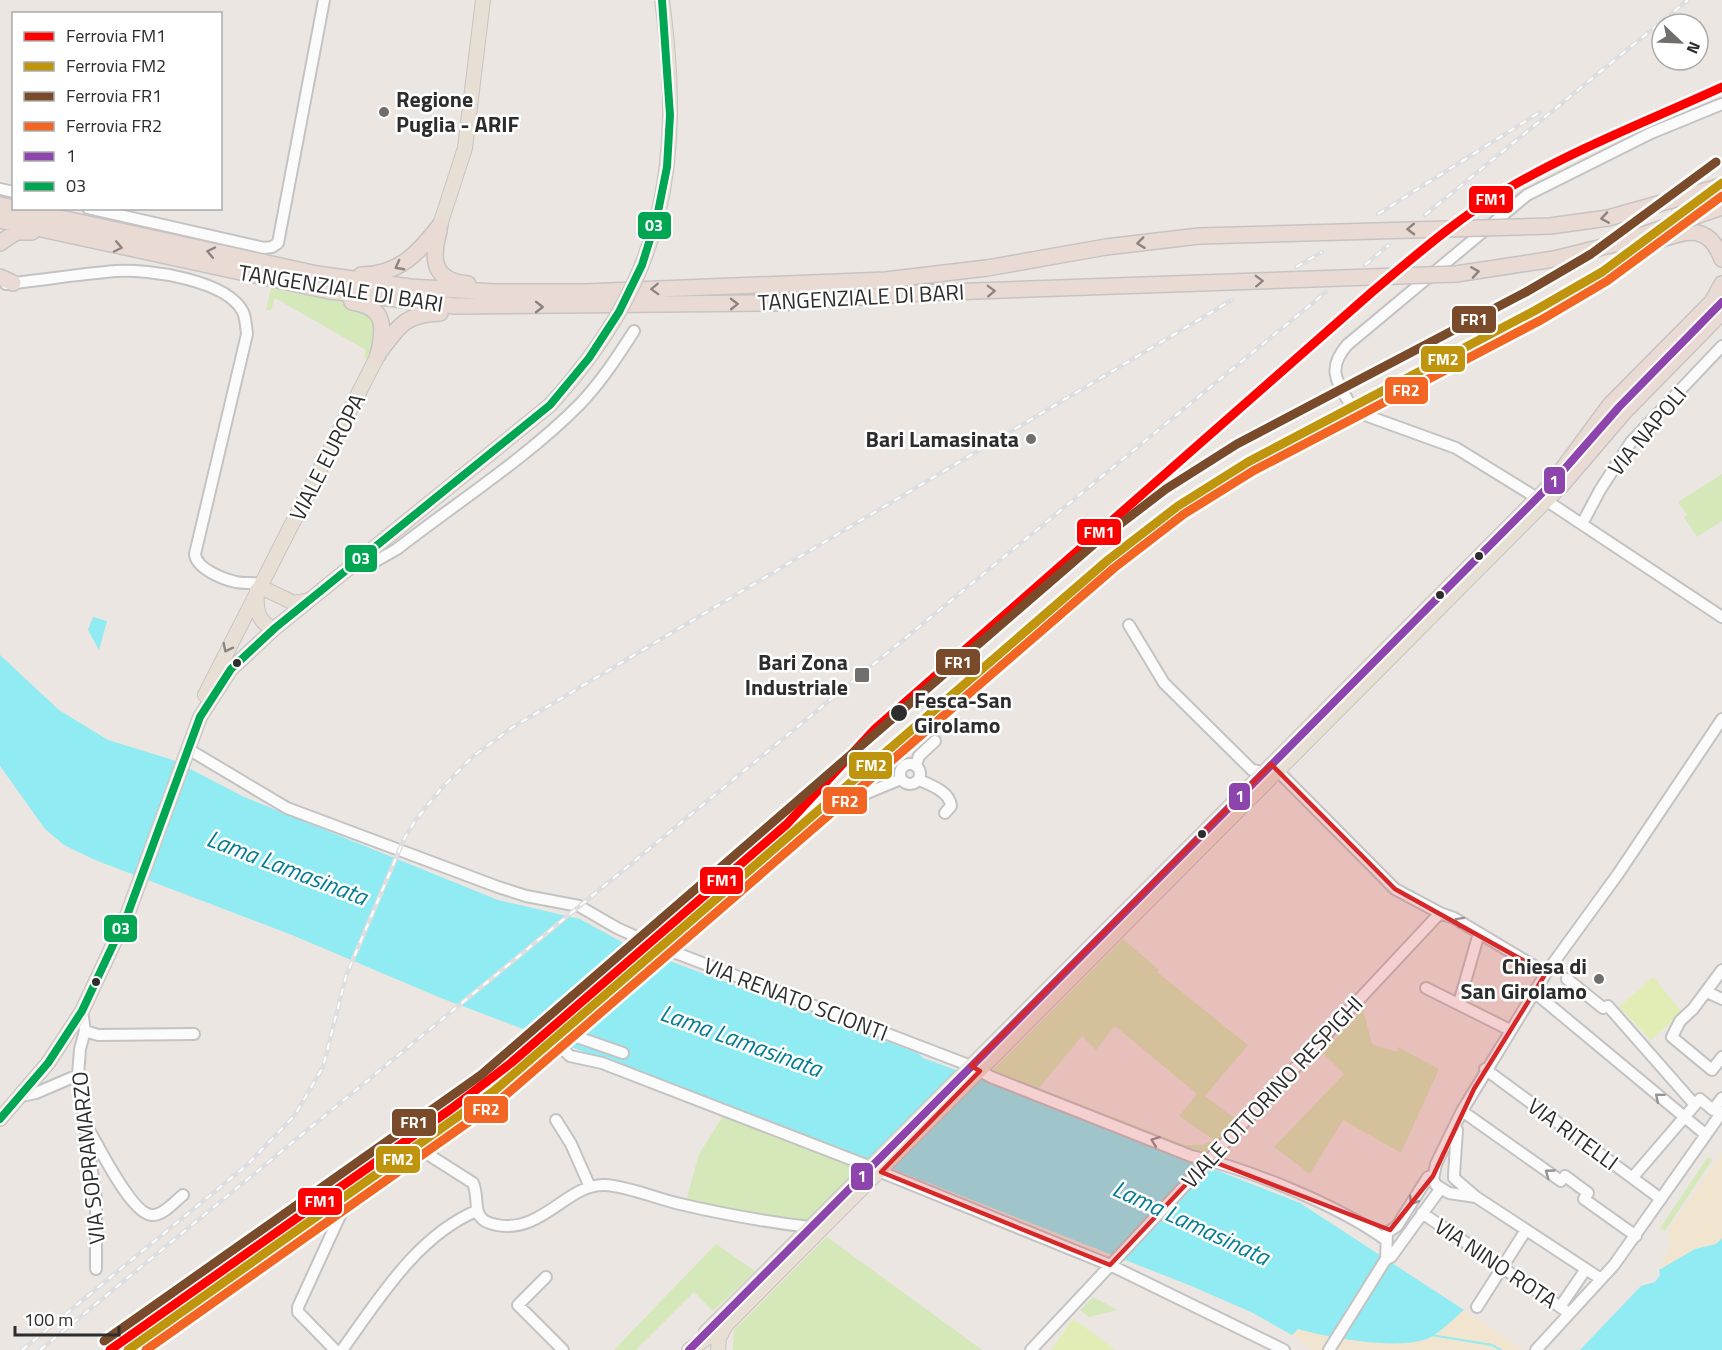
<svg xmlns="http://www.w3.org/2000/svg" width="1722" height="1350" font-family="'Titillium Web',sans-serif">
<rect width="100%" height="100%" fill="#ebe6e2"/>
<path fill="#d4e8b9" fill-rule="evenodd" d="M 271,288 L 366,307 L 379,335 L 369,359 L 364,358 L 366,350 L 275,298 L 271,310 L 266,310 Z
M 1722,474 L 1722,521 L 1697,537 L 1684,517 L 1687,515 L 1678,502 Z
M 1123,939 L 1159,970 L 1157,972 L 1248,1045 L 1205,1096 L 1237,1120 L 1205,1156 L 1198,1155 L 990,1073 ZM 1115,1026 L 1197,1094 L 1179,1116 L 1214,1140 L 1202,1145 L 1185,1145 L 1039,1088 L 1082,1036 L 1096,1050 Z
M 1363,1009 L 1372,1044 L 1397,1052 L 1398,1047 L 1439,1069 L 1401,1153 L 1343,1120 L 1310,1174 L 1274,1147 L 1344,1074 L 1323,1053 Z
M 725,1113 L 862,1165 L 803,1224 L 686,1201 L 699,1154 Z
M 1708,1157 L 1712,1160 L 1665,1231 L 1660,1228 Z
M 827,1237 L 963,1336 L 982,1350 L 733,1350 L 734,1330 Z
M 716,1244 L 755,1271 L 713,1311 L 694,1292 L 636,1350 L 614,1350 Z
M 1093,1297 L 1118,1310 L 1089,1317 L 1080,1310 Z"/>
<path fill="#f1e5cf" d="M 1722,1152 L 1722,1238 L 1716,1244 L 1695,1249 L 1659,1270 L 1671,1242 L 1667,1232 Z
M 1464,1310 L 1523,1350 L 1313,1350 L 1292,1335 L 1298,1329 C 1331,1338 1394,1350 1427,1339 C 1441,1332 1452,1320 1464,1310 Z"/>
<path fill="#e2edb6" d="M 1653,977 L 1682,1012 L 1651,1040 L 1619,1007 Z
M 1073,1319 L 1116,1350 L 1051,1350 Z"/>
<path fill="#91ebf2" d="M 93,617 L 107,621 L 99,650 L 88,630 Z
M 0,655 L 59,710 L 108,740 L 173,760 L 244,797 L 498,900 L 580,919 L 629,946 L 918,1053 L 923,1058 L 1024,1095 L 1300,1203 L 1464,1310 C 1452,1320 1441,1332 1427,1339 C 1394,1350 1331,1338 1298,1329 L 1292,1335 L 1251,1312 L 1189,1285 L 829,1144 L 441,998 L 292,935 L 95,860 L 64,845 L 45,829 L 0,766 Z
M 1722,1238 L 1722,1350 L 1580,1350 L 1641,1286 L 1655,1282 L 1660,1275 L 1659,1270 L 1695,1249 L 1716,1244 Z"/>
<g fill="none" stroke-linecap="round" stroke-linejoin="round">
<path stroke="#91ebf2" stroke-width="2" d="M 1431,1335 L 1492,1345 L 1501,1350"/>
<g stroke="#c4c3c3" stroke-width="14">
<path id="minor" d="M 1722,104 L 1651,133 L 1527,195 L 1347,345 C 1324,372 1340,385 1354,411 L 1456,448 L 1537,498 L 1547,501 L 1722,617
M 0,189 L 14,192
M 88,208 L 264,248 L 272,247 L 278,243 L 324,0
M 6,284 C 43,280 79,274 116,271 C 149,269 227,280 243,312 C 246,319 246,327 247,334 L 195,554 C 196,568 222,579 236,582 C 244,584 252,582 260,584
M 1582,524 L 1600,490 L 1631,442 L 1722,346
M 360,560 L 376,561 L 397,549 C 456,503 528,457 580,404 C 601,382 618,356 634,331
M 1129,625 L 1164,683 L 1252,770 L 1263,772
M 188,749 L 287,808 L 498,887 L 526,896 L 579,906 L 617,928 L 650,943 L 971,1066 L 991,1077 L 1191,1156 C 1249,1169 1338,1205 1386,1240
M900 774a10 10 0 1 1 20 0a10 10 0 1 1-20 0Z
M 916,765 L 919,756 L 935,741
M 1273,766 L 1395,889 L 1440,913 L 1454,918 L 1546,973
M 919,780 C 931,785 950,792 951,806 L 945,813
M 667,949 L 693,918 L 810,821 L 831,808 L 901,779
M 1722,970 L 1693,1009 L 1680,1021 L 1672,1037 L 1712,1070 L 1722,1057
M 1567,979 L 1603,1008 L 1608,1006 L 1695,1105
M 1426,988 L 1510,1030
M 1534,992 L 1705,1134
M 1707,992 L 1722,999
M 1459,1003 L 1479,933
M 82,1011 L 85,1031 L 80,1049 L 78,1075 L 96,1199 L 96,1269
M 85,1031 L 98,1035 L 194,1034
M 623,1053 L 577,1037 L 565,1037 L 560,1046 L 570,1056 L 602,1063 L 871,1167
M 1485,1069 L 1661,1199
M 21,1096 L 36,1093 L 78,1075
M 1462,1111 L 1561,1181 L 1565,1176 L 1588,1193 L 1584,1199 L 1636,1236
M 556,1120 L 571,1144 L 590,1187
M 89,1130 C 99,1147 132,1215 152,1215 C 163,1216 175,1201 183,1195
M 881,1172 L 1110,1265 L 1284,1350
M 1454,1175 L 1457,1130
M 1633,1177 L 1700,1099 L 1713,1110 L 1722,1098
M 1454,1178 L 1476,1197 L 1601,1279
M 1476,1197 L 1449,1193 L 1436,1185 L 1433,1179 L 1436,1164 L 1462,1111 L 1546,973 L 1618,874 L 1722,719
M 1422,1213 L 1569,1313
M 1386,1259 L 1387,1233 L 1397,1226 L 1428,1177 L 1433,1176
M 546,1277 L 518,1305 L 563,1350
M 1477,1307 L 1526,1230
M 1560,1307 L 1586,1269
M 335,1350 L 298,1312 L 298,1307 L 349,1196 C 363,1176 394,1151 418,1148 L 473,1183 C 481,1201 468,1220 497,1225 C 542,1234 568,1183 605,1185 C 627,1186 658,1199 680,1204 C 723,1214 767,1222 810,1227
M 342,1350 C 379,1299 416,1237 476,1211
M 1031,1350 L 1440,913
M 1329,1350 L 1386,1259 L 1391,1257 L 1441,1188
M 1536,1350 L 1614,1265 L 1722,1112"/>
</g>
<g stroke="#c6c4c3" stroke-width="16">
<path id="major" d="M 440,225 L 465,148 L 483,0
M 275,628 C 256,624 256,606 257,590 L 267,590 L 294,603 L 309,600
M 205,695 L 378,355
M 0,1119 L 48,1063 L 82,1011 L 128,913 L 200,717 L 231,669 L 275,628 L 550,405
M 706,1332 L 1554,481
M 689,1350 L 725,1326 L 1560,487
M 718,1350 L 719,1338 L 725,1327"/>
</g>
<g stroke="#c6c4c3" stroke-width="18">
<path id="highway" d="M 0,205 L 14,208
M 15,208 L 317,274 L 410,287 L 494,292 L 585,292 L 885,280 L 987,268 L 1106,247 L 1199,236
M 0,220 L 329,291 L 455,306 L 777,303 L 921,293 L 1201,283
M 439,231 C 431,260 433,281 468,284
M 1623,242 C 1627,243 1633,245 1637,245 C 1669,243 1703,210 1722,259
M 0,243 L 16,232 L 32,232
M 361,275 C 398,275 419,253 440,225
M 0,277 L 13,283
M 352,302 C 386,307 385,327 378,355
M 381,350 C 400,324 407,314 440,313
M 1554,481 L 1610,405 L 1712,302 L 1722,284
M 1560,487 L 1625,411 L 1722,312"/>
</g>
<use href="#minor" stroke="#fcfbfb" stroke-width="10"/>
<use href="#major" stroke="#e8dfd4" stroke-width="14"/>
<use href="#highway" stroke="#eadad4" stroke-width="15"/>
<g stroke="#dedee0" stroke-width="4.5">
<path id="rail" d="M 1378,214 L 1540,112
M 1425,215 L 1688,0
M 1365,265 L 1389,245
M 1296,267 L 1322,252
M 22,1350 L 247,1165 L 295,1115 L 323,1067 L 346,976 L 404,839 L 415,821 L 440,790 L 472,757 L 513,727 L 1232,300
M 40,1350 L 1326,292"/>
</g>
<use href="#rail" stroke="#fff" stroke-width="2" stroke-dasharray="7" stroke-linecap="butt"/>
<g stroke="#c6c4c3" stroke-width="16" stroke-linecap="butt">
<path id="major-bridge" d="M 550,405 C 665,279 684,165 662,0"/>
</g>
<g stroke="#c6c4c3" stroke-width="18" stroke-linecap="butt">
<path id="highway-bridge" d="M 1199,236 L 1550,226 L 1608,218 L 1722,186
M 1201,283 L 1456,274 L 1554,259 L 1623,242 L 1722,207"/>
</g>
<use href="#major-bridge" stroke="#e8dfd4" stroke-width="14"/>
<use href="#highway-bridge" stroke="#eadad4" stroke-width="15"/>
<g stroke="#fff" stroke-width="12">
<path id="bus-1" d="M 689,1350 L 1554,481 L 1619,407 L 1722,302"/>
</g>
<g stroke="#fff" stroke-width="12">
<path id="bus-2" d="M 0,1119 L 48,1063 L 82,1011 L 128,913 L 200,717 L 231,669 L 275,628 L 550,405 L 589,358 L 619,312 L 642,265 L 657,217 L 667,167 L 670,115 L 662,0"/>
</g>
<use href="#bus-1" stroke="#8e44ad" stroke-width="8"/>
<use href="#bus-2" stroke="#00a651" stroke-width="8"/>
<g stroke="#fff" stroke-width="14">
<path id="rail-1" d="M 110,1350 L 451,1109 L 511,1063 L 787,824 L 874,730 L 1372,292 C 1415,256 1458,218 1507,189 C 1575,149 1650,120 1722,87"/>
</g>
<g stroke="#fff" stroke-width="14">
<path id="rail-2" d="M 128,1350 L 494,1091 L 1108,560 L 1178,506 L 1248,462 L 1536,310 L 1602,272 L 1722,183"/>
</g>
<g stroke="#fff" stroke-width="14">
<path id="rail-3" d="M 104,1341 L 481,1075 L 1094,544 L 1166,489 L 1237,444 L 1526,292 L 1591,254 L 1716,162"/>
</g>
<g stroke="#fff" stroke-width="14">
<path id="rail-4" d="M 146,1350 L 501,1099 L 1114,568 L 1184,514 L 1253,471 L 1541,320 L 1607,281 L 1722,196"/>
</g>
<use href="#rail-1" stroke="#f00" stroke-width="9"/>
<use href="#rail-2" stroke="#c0950e" stroke-width="9"/>
<use href="#rail-3" stroke="#7a4b2a" stroke-width="9"/>
<use href="#rail-4" stroke="#f26522" stroke-width="9"/>
</g>
<defs><path id="oneway-chevron" d="M-2-3.5L2.5 0L-2 3.5" fill="none" stroke-width="1.6" stroke-linecap="round" stroke-linejoin="round" transform="scale(1.5)"/></defs>
<g stroke="#8c8480">
<use href="#oneway-chevron" transform="translate(1605 218) rotate(171)"/>
<use href="#oneway-chevron" transform="translate(1411 229) rotate(179)"/>
<use href="#oneway-chevron" transform="translate(1141 243) rotate(173)"/>
<use href="#oneway-chevron" transform="translate(118 247) rotate(12)"/>
<use href="#oneway-chevron" transform="translate(211 252) rotate(-168)"/>
<use href="#oneway-chevron" transform="translate(399 266) rotate(152)"/>
<use href="#oneway-chevron" transform="translate(1475 272) rotate(-9)"/>
<use href="#oneway-chevron" transform="translate(1259 281) rotate(-2)"/>
<use href="#oneway-chevron" transform="translate(655 289) rotate(178)"/>
<use href="#oneway-chevron" transform="translate(991 291) rotate(-2)"/>
<use href="#oneway-chevron" transform="translate(734 304) rotate(-1)"/>
<use href="#oneway-chevron" transform="translate(539 307)"/>
</g>
<use stroke="#8a8680" href="#oneway-chevron" transform="translate(227 648) rotate(117)"/>
<g stroke="#949494">
<use href="#oneway-chevron" transform="translate(1459 921) rotate(-151)"/>
<use href="#oneway-chevron" transform="translate(1659 1097) rotate(-140)"/>
<use href="#oneway-chevron" transform="translate(1155 1141) rotate(-159)"/>
<use href="#oneway-chevron" transform="translate(1549 1173) rotate(-144)"/>
<use href="#oneway-chevron" transform="translate(1413 1201) rotate(122)"/>
</g>
<path fill="#d62828" fill-opacity="0.2" stroke="#d62828" stroke-width="4.5" stroke-linejoin="round" d="M 1271,764 L 1395,889 L 1546,973 L 1474,1089 L 1433,1176 L 1390,1230 L 1209,1160 L 1110,1265 L 881,1172 L 980,1071 L 971,1066 Z"/>
<g fill="#706e6c" stroke="#fff" stroke-width="2">
<circle cx="384" cy="112" r="6"/>
<circle cx="1031" cy="439" r="6"/>
<rect x="854" y="667" width="16" height="16" rx="3"/>
<circle cx="1599" cy="979" r="6"/>
</g>
<g fill="#2d2d2d" stroke="#fff" stroke-width="2">
<circle cx="1479" cy="556" r="5"/>
<circle cx="1440" cy="595" r="5"/>
<circle cx="237" cy="663" r="5"/>
<circle cx="899" cy="713" r="9"/>
<circle cx="1202" cy="834" r="5"/>
<circle cx="96" cy="982" r="5"/>
</g>
<g text-anchor="middle" stroke-width="5" stroke-linejoin="round" paint-order="stroke">
<g font-size="22" font-weight="bold" fill="#2d2d2d" stroke="#fff" text-anchor="end">
<text x="396" y="107" text-anchor="start">Regione<tspan x="396" dy="25">Puglia - ARIF</tspan></text>
<text x="1019" y="447">Bari Lamasinata</text>
<text x="848" y="670">Bari Zona<tspan x="848" dy="25">Industriale</tspan></text>
<text x="1587" y="974">Chiesa di<tspan x="1587" dy="25">San Girolamo</tspan></text>
</g>
<g font-size="22" fill="#2d2d2d" stroke="#fff">
<text transform="translate(341 288) rotate(9)" y="8">TANGENZIALE DI BARI</text>
<text transform="translate(861 297) rotate(-3)" y="8">TANGENZIALE DI BARI</text>
<text transform="translate(1647 431) rotate(-50)" y="8">VIA NAPOLI</text>
<text transform="translate(327 457) rotate(-63)" y="8">VIALE EUROPA</text>
<text transform="translate(796 999) rotate(21)" y="8">VIA RENATO SCIONTI</text>
<text transform="translate(1272 1092) rotate(-47)" y="8">VIALE OTTORINO RESPIGHI</text>
<text transform="translate(1573 1134) rotate(36)" y="8">VIA RITELLI</text>
<text transform="translate(88 1158) rotate(-96)" y="8">VIA SOPRAMARZO</text>
<text transform="translate(1496 1263) rotate(34)" y="8">VIA NINO ROTA</text>
</g>
<g font-size="22" font-weight="bold" fill="#2d2d2d" stroke="#fff" text-anchor="start">
<text x="914" y="708">Fesca-San<tspan x="914" dy="25">Girolamo</tspan></text>
</g>
<g font-size="24" font-style="italic" fill="#047d94" stroke="#fff">
<text transform="translate(287 868) rotate(21)" y="8">Lama Lamasinata</text>
<text transform="translate(741 1041) rotate(20)" y="8">Lama Lamasinata</text>
<text transform="translate(1191 1223) rotate(25)" y="8">Lama Lamasinata</text>
</g>
</g>
<g stroke="#fff" stroke-width="2">
<rect x="1468" y="185" width="46" height="29" rx="6" fill="#f00"/>
<rect x="637" y="211" width="35" height="29" rx="6" fill="#00a651"/>
<rect x="1451" y="305" width="46" height="29" rx="6" fill="#7a4b2a"/>
<rect x="1420" y="345" width="46" height="28" rx="6" fill="#c0950e"/>
<rect x="1384" y="376" width="45" height="29" rx="6" fill="#f26522"/>
<rect x="1543" y="466" width="23" height="29" rx="6" fill="#8e44ad"/>
<rect x="1076" y="518" width="46" height="28" rx="6" fill="#f00"/>
<rect x="344" y="544" width="34" height="29" rx="6" fill="#00a651"/>
<rect x="935" y="648" width="46" height="28" rx="6" fill="#7a4b2a"/>
<rect x="848" y="751" width="45" height="29" rx="6" fill="#c0950e"/>
<rect x="1228" y="782" width="23" height="29" rx="6" fill="#8e44ad"/>
<rect x="822" y="786" width="46" height="29" rx="6" fill="#f26522"/>
<rect x="699" y="866" width="45" height="29" rx="6" fill="#f00"/>
<rect x="103" y="914" width="35" height="29" rx="6" fill="#00a651"/>
<rect x="463" y="1095" width="46" height="29" rx="6" fill="#f26522"/>
<rect x="391" y="1108" width="46" height="29" rx="6" fill="#7a4b2a"/>
<rect x="375" y="1145" width="46" height="29" rx="6" fill="#c0950e"/>
<rect x="850" y="1162" width="24" height="29" rx="6" fill="#8e44ad"/>
<rect x="297" y="1187" width="46" height="29" rx="6" fill="#f00"/>
</g>
<g font-size="16" text-anchor="middle" font-weight="bold" fill="#fff">
<text x="1491" y="205">FM1</text>
<text x="654" y="231">03</text>
<text x="1474" y="325">FR1</text>
<text x="1443" y="365">FM2</text>
<text x="1406" y="396">FR2</text>
<text x="1554" y="487">1</text>
<text x="1099" y="538">FM1</text>
<text x="361" y="564">03</text>
<text x="958" y="668">FR1</text>
<text x="871" y="771">FM2</text>
<text x="1240" y="802">1</text>
<text x="845" y="807">FR2</text>
<text x="722" y="886">FM1</text>
<text x="121" y="934">03</text>
<text x="486" y="1115">FR2</text>
<text x="414" y="1128">FR1</text>
<text x="398" y="1165">FM2</text>
<text x="862" y="1182">1</text>
<text x="320" y="1207">FM1</text>
</g>
<rect x="12" y="12" width="210" height="198" fill="#ffffff" stroke="#ababab" stroke-width="1.5"/>
<rect x="24" y="32" width="30" height="9" fill="#ff0000" stroke="#ababab" stroke-width="1.5"/>
<text x="66" y="42" font-size="18" fill="#2d2d2d">Ferrovia FM1</text>
<rect x="24" y="62" width="30" height="9" fill="#c0950e" stroke="#ababab" stroke-width="1.5"/>
<text x="66" y="72" font-size="18" fill="#2d2d2d">Ferrovia FM2</text>
<rect x="24" y="92" width="30" height="9" fill="#7a4b2a" stroke="#ababab" stroke-width="1.5"/>
<text x="66" y="102" font-size="18" fill="#2d2d2d">Ferrovia FR1</text>
<rect x="24" y="122" width="30" height="9" fill="#f26522" stroke="#ababab" stroke-width="1.5"/>
<text x="66" y="132" font-size="18" fill="#2d2d2d">Ferrovia FR2</text>
<rect x="24" y="152" width="30" height="9" fill="#8e44ad" stroke="#ababab" stroke-width="1.5"/>
<text x="66" y="162" font-size="18" fill="#2d2d2d">1</text>
<rect x="24" y="182" width="30" height="9" fill="#00a651" stroke="#ababab" stroke-width="1.5"/>
<text x="66" y="192" font-size="18" fill="#2d2d2d">03</text>
<g transform="translate(1680 42) rotate(113)"><circle r="28" fill="#ffffff" stroke="#ababab" stroke-width="1.5"/>
<path d="M0-4.5L10 22L0 15L-10 22Z" fill="#706e6c"/>
<text y="-9" font-size="16" font-weight="bold" text-anchor="middle" fill="#2d2d2d">N</text>
</g>
<path d="M15 1326v9h104v-9" fill="none" stroke="#2d2d2d" stroke-width="3"/>
<text x="24" y="1326" font-size="18" fill="#2d2d2d" stroke="#ffffff" stroke-width="4.5" paint-order="stroke">100 m</text>
</svg>
